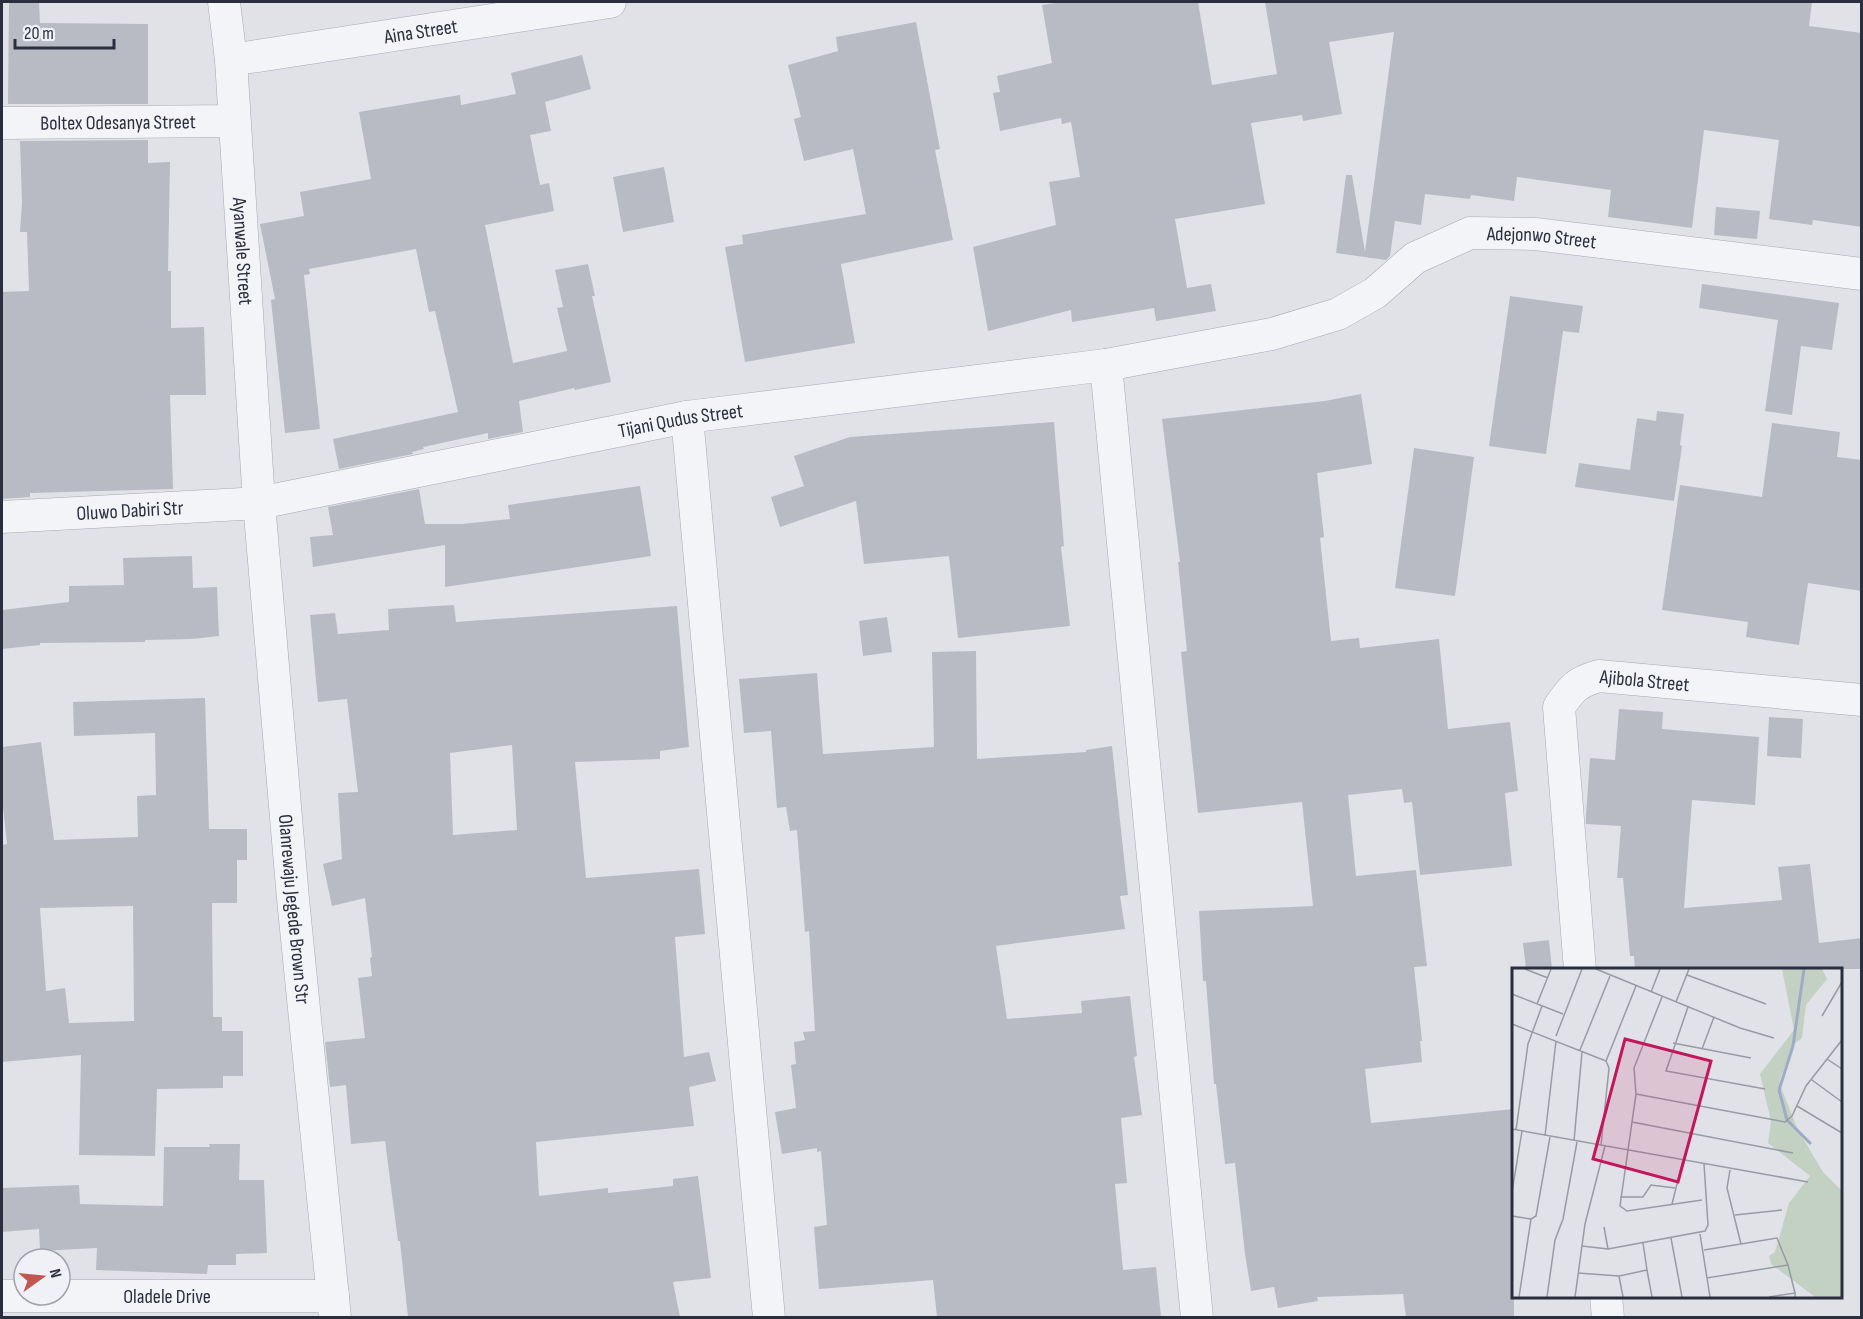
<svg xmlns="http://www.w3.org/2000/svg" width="1863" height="1319" font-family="'Sofia Sans Condensed',sans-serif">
<rect width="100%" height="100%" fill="#e1e2e8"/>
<path fill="#b8bbc4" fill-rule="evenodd" d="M 9,2 L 39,2 L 40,23 L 148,24 L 148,104 L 8,104 Z
M 1062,2 L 1198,2 L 1212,85 L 1277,74 L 1265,2 L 1812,2 L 1809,26 L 1862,33 L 1862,227 L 1813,220 L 1812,225 L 1769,219 L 1779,140 L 1704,130 L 1692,228 L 1608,217 L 1611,190 L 1517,177 L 1514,201 L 1471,195 L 1470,199 L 1425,194 L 1421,225 L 1395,221 L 1390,256 L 1386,260 L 1336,253 L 1346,175 L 1352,175 L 1365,252 L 1394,32 L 1329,42 L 1342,114 L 1303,121 L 1302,115 L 1251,123 L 1265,204 L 1175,219 L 1187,288 L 1211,284 L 1216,311 L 1156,321 L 1154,308 L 1072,322 L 1071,310 L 988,331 L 973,247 L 1056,225 L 1049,182 L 1080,177 L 1071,122 L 1062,124 L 1061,118 L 1000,131 L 993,93 L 1000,92 L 997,76 L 1052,63 L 1042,5 Z
M 916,22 L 940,149 L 935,150 L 953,240 L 841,264 L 855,343 L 745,362 L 725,247 L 743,244 L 742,235 L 866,214 L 853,149 L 804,161 L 794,119 L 801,117 L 788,65 L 838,51 L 836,37 Z
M 582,55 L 591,89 L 545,102 L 551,131 L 530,135 L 540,185 L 549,183 L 554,211 L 485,225 L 513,363 L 567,351 L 557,308 L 563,307 L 555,270 L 588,264 L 595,296 L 592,296 L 611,382 L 575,390 L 574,388 L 519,401 L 523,432 L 488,439 L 488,433 L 423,447 L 424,449 L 412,452 L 413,454 L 339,469 L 333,439 L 458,412 L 435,311 L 429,312 L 416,249 L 309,269 L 310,274 L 304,275 L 320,429 L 285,433 L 271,300 L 275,299 L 260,224 L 304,216 L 300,192 L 371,179 L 359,112 L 460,95 L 461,105 L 516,94 L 511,73 Z
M 148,140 L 148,163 L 170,162 L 168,271 L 171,271 L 171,328 L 204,327 L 206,395 L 170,395 L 173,489 L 30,493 L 30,497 L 2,499 L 2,292 L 29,291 L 27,232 L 20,232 L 22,203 L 20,141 Z
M 664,167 L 674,222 L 623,232 L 613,177 Z
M 1716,207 L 1760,211 L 1757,239 L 1714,235 Z
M 1702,284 L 1839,303 L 1832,350 L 1801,346 L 1792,415 L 1765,411 L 1778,320 L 1699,308 Z
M 1510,296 L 1583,306 L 1579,333 L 1563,331 L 1546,454 L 1489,446 Z
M 1361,394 L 1372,464 L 1317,473 L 1324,537 L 1320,538 L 1331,641 L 1359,638 L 1360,648 L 1439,639 L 1448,729 L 1510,722 L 1518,791 L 1505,793 L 1512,866 L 1420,875 L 1412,802 L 1404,803 L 1402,789 L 1348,795 L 1356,876 L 1416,870 L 1427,966 L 1414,967 L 1422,1041 L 1420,1041 L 1422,1062 L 1365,1069 L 1371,1123 L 1514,1109 L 1514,1317 L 1406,1317 L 1403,1294 L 1317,1297 L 1318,1301 L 1278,1308 L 1274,1287 L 1251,1291 L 1245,1254 L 1235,1163 L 1225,1164 L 1216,1084 L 1214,1084 L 1206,981 L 1203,981 L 1199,911 L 1313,906 L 1302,802 L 1198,813 L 1181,652 L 1187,651 L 1178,562 L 1180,562 L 1162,419 L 1325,401 Z
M 1657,411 L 1684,414 L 1680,445 L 1682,446 L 1674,501 L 1575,487 L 1579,463 L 1630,470 L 1637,418 L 1656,421 Z
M 1054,422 L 1064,546 L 1061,547 L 1070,626 L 958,638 L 949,556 L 864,564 L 856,501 L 780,527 L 771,497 L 804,486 L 794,456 L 850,437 Z
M 1772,423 L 1840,432 L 1837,457 L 1862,460 L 1862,591 L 1808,583 L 1799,645 L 1746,637 L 1748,622 L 1662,610 L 1680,485 L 1762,497 Z
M 1414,448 L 1474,457 L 1455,596 L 1395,588 Z
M 640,486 L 651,556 L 445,587 L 445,545 L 313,567 L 310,537 L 333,535 L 328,507 L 419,489 L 425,524 L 462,524 L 510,519 L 508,505 Z
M 192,556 L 193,588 L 217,587 L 219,636 L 192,639 L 145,640 L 145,642 L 40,643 L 40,645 L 2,649 L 2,610 L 69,602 L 69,586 L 124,585 L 123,558 Z
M 454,605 L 456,622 L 677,606 L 689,747 L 660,751 L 660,759 L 575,762 L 586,878 L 699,869 L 705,934 L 675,937 L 684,1057 L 709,1052 L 716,1081 L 689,1087 L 694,1126 L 536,1142 L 539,1196 L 608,1188 L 608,1193 L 673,1186 L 673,1179 L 698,1176 L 711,1278 L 673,1282 L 680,1317 L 408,1317 L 400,1241 L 398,1241 L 385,1141 L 351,1144 L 346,1085 L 330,1087 L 325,1042 L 365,1038 L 358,978 L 372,976 L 370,958 L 372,957 L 365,898 L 332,906 L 323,864 L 342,859 L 338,793 L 358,792 L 347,699 L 318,702 L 310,615 L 335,613 L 338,634 L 389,630 L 388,609 ZM 512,745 L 517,830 L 453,835 L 450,753 Z
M 887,617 L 892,652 L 863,656 L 859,621 Z
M 976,651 L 977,759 L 1086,752 L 1086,750 L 1112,746 L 1128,895 L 1120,896 L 1125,929 L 996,946 L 1007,1019 L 1082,1013 L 1081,1001 L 1130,996 L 1137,1056 L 1134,1057 L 1142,1115 L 1121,1118 L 1127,1183 L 1115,1184 L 1123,1270 L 1156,1267 L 1161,1317 L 937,1317 L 933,1280 L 819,1289 L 814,1227 L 827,1225 L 821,1151 L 817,1152 L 817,1148 L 782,1154 L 775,1112 L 796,1108 L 791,1065 L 796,1064 L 794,1042 L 805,1040 L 803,1032 L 815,1031 L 809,931 L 805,932 L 797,830 L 790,831 L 786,807 L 777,808 L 771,731 L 744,733 L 739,679 L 817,673 L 823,754 L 934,747 L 932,652 Z
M 205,698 L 209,829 L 247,829 L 247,860 L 237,860 L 237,903 L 212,903 L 213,1017 L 222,1017 L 222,1031 L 243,1031 L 243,1076 L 223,1076 L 223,1088 L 157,1089 L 155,1156 L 79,1155 L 81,1055 L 2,1062 L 2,845 L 7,844 L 2,797 L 2,747 L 41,742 L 54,840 L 138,837 L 137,796 L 156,795 L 155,733 L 74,736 L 73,702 ZM 133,906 L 134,1021 L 69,1023 L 65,988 L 46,991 L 40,908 Z
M 1619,709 L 1663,712 L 1662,729 L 1759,737 L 1755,805 L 1692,800 L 1684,908 L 1782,900 L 1778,867 L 1810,864 L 1819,943 L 1862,938 L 1862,969 L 1635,969 L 1634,956 L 1630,956 L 1623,878 L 1617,878 L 1621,826 L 1586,824 L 1586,816 L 1590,758 L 1615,760 Z
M 1769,717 L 1803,719 L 1801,758 L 1767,756 Z
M 1549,940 L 1552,969 L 1526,969 L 1523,943 Z
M 209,1144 L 240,1144 L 239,1180 L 264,1180 L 267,1253 L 236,1254 L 236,1265 L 208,1265 L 207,1274 L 96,1270 L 97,1248 L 40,1251 L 39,1229 L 2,1232 L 2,1188 L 79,1185 L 80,1204 L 163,1206 L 164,1147 L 210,1147 Z"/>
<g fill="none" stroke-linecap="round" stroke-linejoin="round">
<g stroke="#a7a8b2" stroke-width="33">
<g id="street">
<path id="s1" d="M 224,2 L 231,60 L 259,503 L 293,899 L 335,1318"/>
<path id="s2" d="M 231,60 L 610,2"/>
<path id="s3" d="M 2,123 L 234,121"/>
<path d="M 1106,365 L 1197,1318"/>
<path d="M 687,417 L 769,1318"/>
<path id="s4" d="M 2,517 L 259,503 L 687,417 L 1106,365 L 1272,334 L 1338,314 L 1375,293 L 1415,258 L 1470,233 L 1535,234 L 1862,274"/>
<path id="s5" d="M 1580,970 L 1559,707 C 1572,688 1577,682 1599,676 L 1862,700"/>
<path id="s6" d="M 2,1296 L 333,1296"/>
<path d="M 1606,1296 L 1608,1318"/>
</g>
</g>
<use href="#street" stroke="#f3f4f7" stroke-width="32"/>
</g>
<g text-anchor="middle" stroke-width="4.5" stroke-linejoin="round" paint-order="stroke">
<g font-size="20" fill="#2b2e3e" stroke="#f0f1f6">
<text dy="7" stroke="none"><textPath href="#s2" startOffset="192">Aina Street</textPath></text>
<text dy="7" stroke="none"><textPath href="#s3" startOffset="116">Boltex Odesanya Street</textPath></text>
<text dy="7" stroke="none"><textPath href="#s4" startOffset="1582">Adejonwo Street</textPath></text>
<text dy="7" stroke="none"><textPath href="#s1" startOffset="250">Ayanwale Street</textPath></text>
<text dy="7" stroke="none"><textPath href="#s4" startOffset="687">Tijani Qudus Street</textPath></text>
<text dy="7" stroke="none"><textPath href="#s4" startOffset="128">Oluwo Dabiri Str</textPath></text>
<text dy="7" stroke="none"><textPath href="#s5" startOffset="362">Ajibola Street</textPath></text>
<text dy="7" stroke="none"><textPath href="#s1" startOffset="910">Olanrewaju Jegede Brown Str</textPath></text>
<text dy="7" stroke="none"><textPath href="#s6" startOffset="165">Oladele Drive</textPath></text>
</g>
</g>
<g transform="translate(1512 968)">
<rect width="330" height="330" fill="#e1e2e8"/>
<path d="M 270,1 L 310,1 L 315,11 L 294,37 L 290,70 L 281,77 L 267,114 L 285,160 L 311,204 L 330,223 L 330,329 L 303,329 L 259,296 L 257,288 L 263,284 L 277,235 L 298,208 L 256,175 L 259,153 L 248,106 L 282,62 Z" fill="#c3d1c3"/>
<path fill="none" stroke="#9faac5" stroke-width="3" d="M 292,1 L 281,78 L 267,122 L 275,152 L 299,176"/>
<path fill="none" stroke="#989aa4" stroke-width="1.5" d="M 13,1 L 36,10M 84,1 L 228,60 L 262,70M 175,7 L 254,36M 139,24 L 148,1M 0,26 L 51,46M 150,29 L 122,100 L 124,126 L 108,238 L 115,243 L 190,232M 164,34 L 177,1M 25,36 L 39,1M 176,39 L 154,103 L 253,121M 310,48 L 330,14M 0,56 L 94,93M 44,68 L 70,1M 161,75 L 239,90M 190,81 L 202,49M 68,82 L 98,8M 315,91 L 330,101M 94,93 L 124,18M 300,112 L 330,134M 124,126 L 273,154 L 280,148 L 294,118 L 330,72M 285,138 L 330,165M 120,154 L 281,185M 0,161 L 296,214M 4,162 L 16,76 L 30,38M 33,168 L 44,73M 62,173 L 70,84M 89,177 L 97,100 L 94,93M 218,202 L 215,220 L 229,276M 0,224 L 10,163M 108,229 L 131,229 L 139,217 L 163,220M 160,236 L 171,192M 223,247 L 270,242M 0,248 L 19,251M 19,251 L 24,248 L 38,169M 92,259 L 96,281M 188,266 L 195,310 L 276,297 L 283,325M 159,270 L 170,329M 131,275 L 135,302M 70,278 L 96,281 L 193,263 L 196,257 L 192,196M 192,282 L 265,270 L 276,297M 66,305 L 107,308M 195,310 L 198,329M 7,329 L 19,251M 35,329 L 43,272 L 51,251 L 65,174M 63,329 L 73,256 L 93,178M 111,329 L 107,308 L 135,302 L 140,329M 257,329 L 283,325 L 283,329"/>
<path fill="#c2185b" fill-opacity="0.15" stroke="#c2185b" stroke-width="3" d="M 113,71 L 199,93 L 166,214 L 81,191 Z"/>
<rect width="330" height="330" fill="none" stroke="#2b2e3e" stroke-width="3"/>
</g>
<rect width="1863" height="1319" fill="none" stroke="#2b2e3e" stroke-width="6"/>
<g transform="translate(42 1277) rotate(75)"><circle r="28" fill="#f0f1f6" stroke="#a1a3ac" stroke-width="1.5"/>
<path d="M0-4.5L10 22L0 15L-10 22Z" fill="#c25651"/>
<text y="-9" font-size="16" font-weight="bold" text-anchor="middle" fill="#2b2e3e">N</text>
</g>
<path d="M15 39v9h99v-9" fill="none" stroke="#2b2e3e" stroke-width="3"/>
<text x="24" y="39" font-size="18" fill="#2b2e3e" stroke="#f0f1f6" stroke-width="4.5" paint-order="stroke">20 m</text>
</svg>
